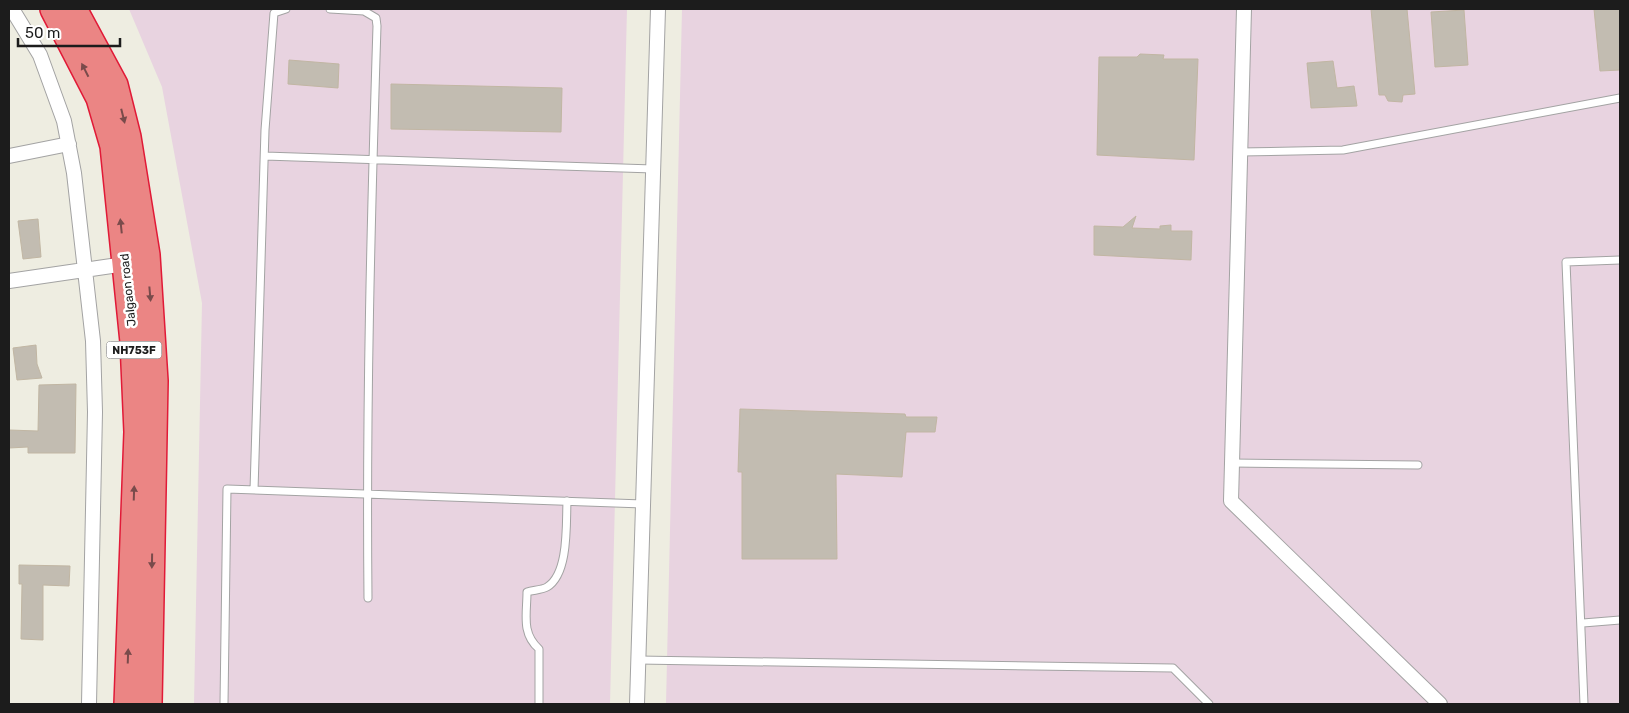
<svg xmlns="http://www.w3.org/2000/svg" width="1629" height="713" font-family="Rubik,sans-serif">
<rect width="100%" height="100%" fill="#eeede1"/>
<path fill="#e8d3e0" d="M 129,9 L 627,9 L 610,704 L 194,704 L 202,303 L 162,87 Z
M 682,9 L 1620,9 L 1620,704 L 666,704 Z"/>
<path fill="#c2bcb1" stroke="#c1b6a3" d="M 1371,9 L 1407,9 L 1415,94 L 1403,95 L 1402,102 L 1388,101 L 1385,95 L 1379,95 Z
M 1594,9 L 1620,9 L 1620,70 L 1600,71 Z
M 1464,10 L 1468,65 L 1435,67 L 1431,12 Z
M 1140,54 L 1164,55 L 1163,59 L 1198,59 L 1194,160 L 1097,155 L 1099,57 L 1137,57 Z
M 289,60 L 339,64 L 338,88 L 288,84 Z
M 1333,61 L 1337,88 L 1354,86 L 1357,106 L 1311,108 L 1307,63 Z
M 391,84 L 562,88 L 561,132 L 391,129 Z
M 1136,216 L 1132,228 L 1160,229 L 1160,226 L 1171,225 L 1171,231 L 1192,231 L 1191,260 L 1094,255 L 1094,226 L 1123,227 Z
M 38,219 L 41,257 L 23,259 L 18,221 Z
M 36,345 L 37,364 L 42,378 L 17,380 L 13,348 Z
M 76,384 L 75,453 L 28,453 L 28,447 L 9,448 L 9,430 L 38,431 L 39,385 Z
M 740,409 L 905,414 L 906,417 L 937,417 L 935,432 L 906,432 L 902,477 L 836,474 L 837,559 L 742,559 L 742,472 L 738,472 Z
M 19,565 L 70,566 L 69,586 L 43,585 L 43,640 L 21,639 L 22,584 L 19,584 Z"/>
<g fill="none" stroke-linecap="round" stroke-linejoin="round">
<g stroke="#a3a3a3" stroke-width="9">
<path id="lane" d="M 330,9 L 364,11 L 376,18 L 377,26 C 371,217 366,408 368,598
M 1240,152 L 1343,150 L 1620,98
M 265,156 L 653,169
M 1232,463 L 1418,465
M 254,490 L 265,130 L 274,13 L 286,9
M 1583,623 L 1620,620
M 638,660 L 1173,668 L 1209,704
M 224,704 L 227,489 L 643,504
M 539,704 L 539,649 C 521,633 527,614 527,592 C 533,590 542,590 547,587 C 569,574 566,524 567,501
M 1584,704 L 1566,262 L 1620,260"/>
</g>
<g stroke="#a3a3a3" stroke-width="16">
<path id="street" d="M 12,9 L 40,55 L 64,121 L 74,173 L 93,341 L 95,412 L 89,704
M 1244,9 L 1231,501 L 1440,704
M 9,156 L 69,144
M 9,281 L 132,263
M 637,704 L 658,9"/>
</g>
<g stroke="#e11a37" stroke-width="28">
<path id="highway" d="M 53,9 L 99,98 L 113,146 L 133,342 L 137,432 L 127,704
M 74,9 L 115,85 L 128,137 L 147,255 L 155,381 L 149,704"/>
</g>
<use href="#lane" stroke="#fff" stroke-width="7"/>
<use href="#street" stroke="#fff" stroke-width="14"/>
<use href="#highway" stroke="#eb8584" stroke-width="25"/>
</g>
<defs><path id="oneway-solid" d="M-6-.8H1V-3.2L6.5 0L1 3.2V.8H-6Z" transform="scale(1.25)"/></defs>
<g fill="#794b4b">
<use href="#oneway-solid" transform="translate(85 70) rotate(-117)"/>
<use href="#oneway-solid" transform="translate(123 116) rotate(76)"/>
<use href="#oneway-solid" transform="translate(121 226) rotate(-96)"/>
<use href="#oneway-solid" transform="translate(150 294) rotate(85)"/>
<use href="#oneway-solid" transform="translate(134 493) rotate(-88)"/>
<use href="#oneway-solid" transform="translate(152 561) rotate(91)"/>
<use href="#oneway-solid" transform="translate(128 656) rotate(-88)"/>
</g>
<g text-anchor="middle" stroke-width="5" stroke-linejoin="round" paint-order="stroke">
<rect fill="#fff" stroke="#606060" stroke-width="1" x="106.5" y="341.5" width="55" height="17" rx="4"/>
<g font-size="11" font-weight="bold" fill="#1c1c1c">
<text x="134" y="354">NH753F</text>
</g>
<g font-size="12" fill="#1c1c1c" stroke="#fff">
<text transform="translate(128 290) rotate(-96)" y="4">Jalgaon road</text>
</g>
</g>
<rect width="1629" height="713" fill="none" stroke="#1c1c1c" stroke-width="20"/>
<path d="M18 38v8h102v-8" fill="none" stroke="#1c1c1c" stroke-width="2.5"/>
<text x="25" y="38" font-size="15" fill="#1c1c1c" stroke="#ffffff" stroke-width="4" paint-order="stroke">50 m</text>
</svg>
